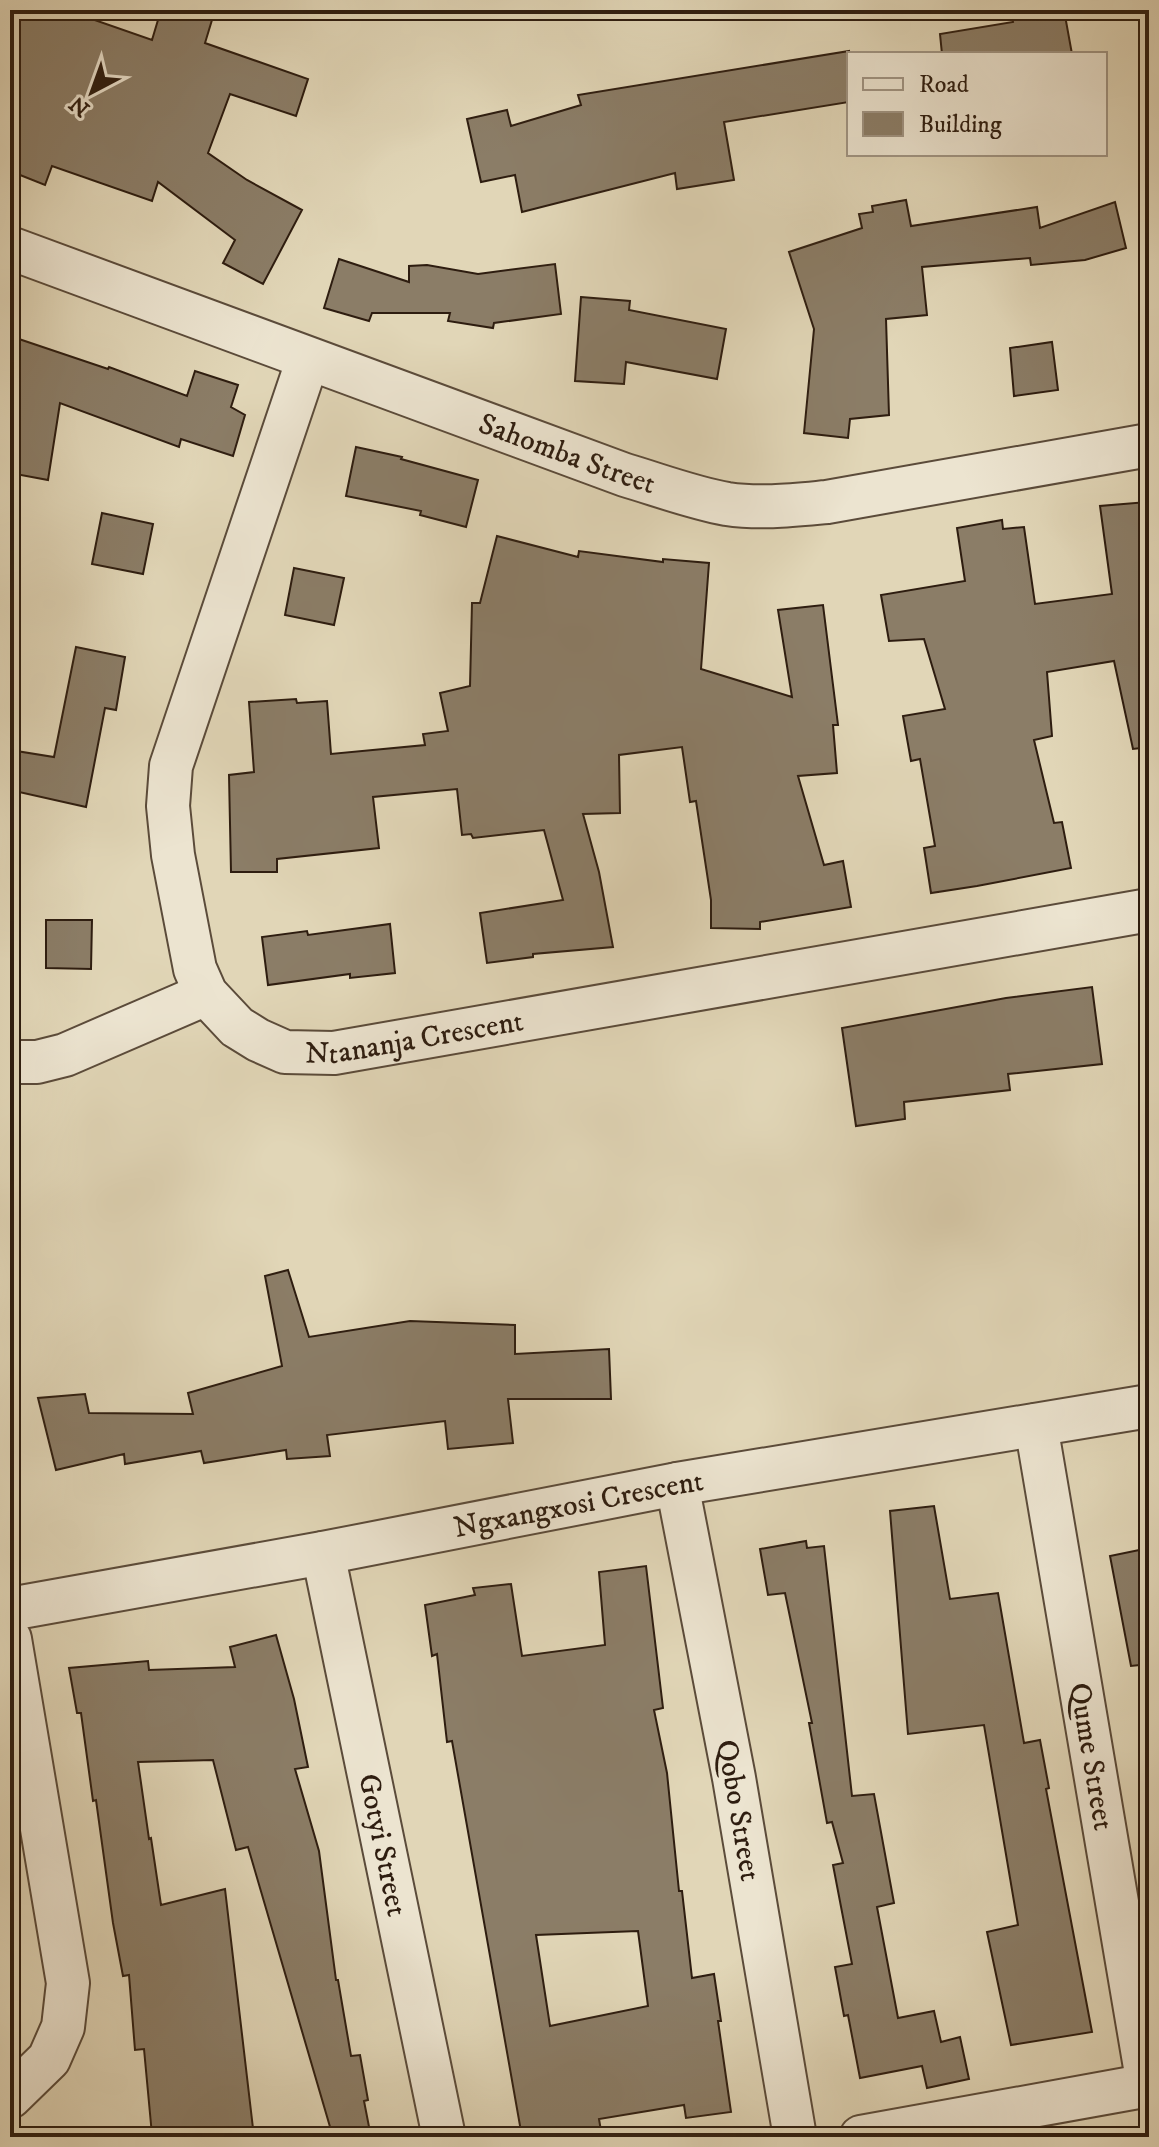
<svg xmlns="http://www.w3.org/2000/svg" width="1159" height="2147" font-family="'IM FELL DW Pica',serif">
<rect width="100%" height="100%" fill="#e1d6b7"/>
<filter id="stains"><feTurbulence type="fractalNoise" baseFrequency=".0025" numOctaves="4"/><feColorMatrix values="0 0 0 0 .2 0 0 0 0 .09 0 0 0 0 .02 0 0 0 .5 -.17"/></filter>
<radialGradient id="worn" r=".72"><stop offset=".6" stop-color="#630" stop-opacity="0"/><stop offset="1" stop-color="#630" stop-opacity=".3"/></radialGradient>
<path fill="#8b7d67" stroke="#2e1d10" stroke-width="2" fill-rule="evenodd" d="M 10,10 L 66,10 L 152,40 L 161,10 L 215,10 L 205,43 L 308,79 L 296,116 L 230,94 L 208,153 L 247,180 L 302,210 L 263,284 L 223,263 L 235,240 L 158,182 L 152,201 L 52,166 L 45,185 L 10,171 Z
M 1045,10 L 1064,10 L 1072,54 L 942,54 L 940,34 L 1013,22 L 1012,15 Z
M 849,51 L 849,102 L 724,122 L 734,180 L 677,189 L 675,173 L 522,212 L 515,175 L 481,182 L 467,119 L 507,110 L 511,126 L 581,105 L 578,95 Z
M 906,200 L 911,226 L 1037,207 L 1040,228 L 1115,202 L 1126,248 L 1085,260 L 1031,265 L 1030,258 L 922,267 L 927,315 L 886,319 L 889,415 L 850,419 L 848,438 L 804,433 L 814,329 L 789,252 L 862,228 L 859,214 L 873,212 L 872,206 Z
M 339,259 L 409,282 L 409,266 L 427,265 L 478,274 L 555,264 L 561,314 L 494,323 L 493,328 L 448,321 L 450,313 L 372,313 L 369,321 L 324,308 Z
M 581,297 L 630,301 L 629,310 L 726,329 L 717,379 L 626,362 L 624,384 L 575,381 Z
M 10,336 L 108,369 L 109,367 L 187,396 L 195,371 L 238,385 L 231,407 L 245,415 L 233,456 L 181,439 L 179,447 L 60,403 L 48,480 L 10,473 Z
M 1052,342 L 1058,390 L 1014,396 L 1010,348 Z
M 356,447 L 402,457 L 401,459 L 478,480 L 466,527 L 420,515 L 421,511 L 346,496 Z
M 1147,502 L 1149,525 L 1149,747 L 1133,749 L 1114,661 L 1047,672 L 1052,736 L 1034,740 L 1054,823 L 1062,822 L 1071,868 L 977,886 L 931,893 L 924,848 L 935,846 L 920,759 L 911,761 L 903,716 L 945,709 L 924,639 L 889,641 L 881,595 L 965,581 L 957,528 L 1002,520 L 1003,529 L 1024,527 L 1035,604 L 1112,594 L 1100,506 Z
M 102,513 L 153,524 L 143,574 L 92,564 Z
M 497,536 L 578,557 L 579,551 L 663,562 L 663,559 L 709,563 L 701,669 L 792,697 L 778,610 L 823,605 L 838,725 L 833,725 L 837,773 L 798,776 L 824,865 L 843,861 L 851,907 L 760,922 L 760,929 L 711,928 L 711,900 L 696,801 L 690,802 L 682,747 L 619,755 L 620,813 L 583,814 L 599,872 L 613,947 L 533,954 L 533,957 L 487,963 L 480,913 L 563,900 L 544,830 L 473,838 L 471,834 L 462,835 L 457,789 L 373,797 L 379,848 L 277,859 L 277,872 L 231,872 L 229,775 L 254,772 L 249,702 L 296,699 L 297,703 L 327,701 L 331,754 L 425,745 L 423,734 L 448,731 L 440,693 L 470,686 L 472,603 L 480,603 Z
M 294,568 L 344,578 L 334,625 L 285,615 Z
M 76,647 L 125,657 L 116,710 L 105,708 L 86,807 L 10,790 L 10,750 L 54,757 Z
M 46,920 L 92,920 L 91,969 L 46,968 Z
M 390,924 L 395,973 L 350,978 L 350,974 L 268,985 L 262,937 L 307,931 L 308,935 Z
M 1092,987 L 1102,1064 L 1008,1074 L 1010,1090 L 904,1102 L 905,1119 L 856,1126 L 842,1028 L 1006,998 Z
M 288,1270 L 309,1337 L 410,1321 L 515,1325 L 515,1354 L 609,1349 L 611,1399 L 508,1399 L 513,1443 L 448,1449 L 445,1421 L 327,1435 L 330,1456 L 287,1459 L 286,1450 L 204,1463 L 201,1451 L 125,1464 L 124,1454 L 56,1470 L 38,1398 L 85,1394 L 89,1413 L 193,1414 L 188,1393 L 282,1366 L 265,1276 Z
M 934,1506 L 950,1599 L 998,1593 L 1024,1743 L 1040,1740 L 1049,1788 L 1046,1789 L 1092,2032 L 1011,2045 L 987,1932 L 1018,1925 L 984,1725 L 908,1734 L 890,1511 Z
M 806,1541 L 807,1548 L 824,1546 L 852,1796 L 874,1794 L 894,1903 L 877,1907 L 898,2018 L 934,2011 L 941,2042 L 960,2037 L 969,2079 L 927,2088 L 922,2066 L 860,2078 L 848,2015 L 844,2016 L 835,1967 L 852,1964 L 833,1865 L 843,1863 L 832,1822 L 827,1823 L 809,1723 L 812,1723 L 785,1593 L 768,1595 L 760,1549 Z
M 1149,1548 L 1149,1664 L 1131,1666 L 1110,1556 Z
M 646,1566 L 663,1708 L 654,1710 L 667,1773 L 679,1891 L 682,1891 L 692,1978 L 714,1974 L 721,2021 L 718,2021 L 731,2112 L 686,2118 L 684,2105 L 599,2119 L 602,2137 L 522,2137 L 452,1741 L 447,1742 L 437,1654 L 432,1656 L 425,1605 L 475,1595 L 473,1588 L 511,1584 L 522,1656 L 605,1645 L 599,1572 ZM 638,1931 L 648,2006 L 550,2026 L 536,1935 Z
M 276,1635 L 294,1699 L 308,1767 L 295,1769 L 319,1851 L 336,1980 L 338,1980 L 351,2056 L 360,2055 L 368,2100 L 364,2101 L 371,2137 L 333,2137 L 248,1847 L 236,1850 L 213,1760 L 138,1762 L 149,1839 L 151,1838 L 161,1905 L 225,1889 L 254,2137 L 177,2137 L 176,2132 L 152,2135 L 144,2049 L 135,2050 L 129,1975 L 123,1976 L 113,1923 L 96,1800 L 93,1801 L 81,1713 L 77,1713 L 69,1668 L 148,1661 L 149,1670 L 235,1667 L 230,1647 Z"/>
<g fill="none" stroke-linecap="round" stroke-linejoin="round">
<g stroke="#5b4b3a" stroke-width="46">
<g id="minor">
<path id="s1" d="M 10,248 L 625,475 C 659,485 693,498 727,504 C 760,509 794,505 827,502 L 1149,445"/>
<path id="s2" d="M 308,359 L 171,766 L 168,806 L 173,855 L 195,969 L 206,994 L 237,1027 L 258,1040 L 285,1052 L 334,1053 L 1149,910"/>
<path d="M 10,1062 L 37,1062 L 65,1055 L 206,994"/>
<path id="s3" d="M 1036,1425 L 1148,2085"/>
<path id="s4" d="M 677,1484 L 734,1778 L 795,2137"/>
<path id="s5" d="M 323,1553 L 444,2137"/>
<path id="s6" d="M 10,1609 L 323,1553 L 677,1484 L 1149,1406"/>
<path d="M 10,1639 L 68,1983 L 63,2027 L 49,2059 L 10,2097"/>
<path d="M 861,2137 L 1149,2085"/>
</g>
</g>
<use href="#minor" stroke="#ece4d0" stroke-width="42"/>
</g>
<g text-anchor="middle" stroke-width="7" stroke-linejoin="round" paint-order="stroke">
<g font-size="30" fill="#2e1d10" stroke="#ece4d0">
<text dy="10" stroke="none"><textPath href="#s1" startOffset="594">Sahomba Street</textPath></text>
<text dy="10" stroke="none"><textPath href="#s2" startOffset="892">Ntananja Crescent</textPath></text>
<text dy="10" stroke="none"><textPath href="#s6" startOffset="578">Ngxangxosi Crescent</textPath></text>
<text dy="10" stroke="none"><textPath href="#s3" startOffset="336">Qume Street</textPath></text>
<text dy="10" stroke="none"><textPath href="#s4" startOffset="332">Qobo Street</textPath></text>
<text dy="10" stroke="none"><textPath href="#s5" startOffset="298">Gotyi Street</textPath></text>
</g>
</g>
<rect width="1159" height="2147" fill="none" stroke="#e1d6b7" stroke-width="40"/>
<rect x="12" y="12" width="1135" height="2123" fill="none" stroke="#2e1d10" stroke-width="4"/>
<rect x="20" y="20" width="1119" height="2107" fill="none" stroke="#2e1d10" stroke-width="2"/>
<rect x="847" y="52" width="260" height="104" fill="#ece4d0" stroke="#a09483" stroke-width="2"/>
<rect x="863" y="78" width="40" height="12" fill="#ece4d0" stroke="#a09483" stroke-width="2"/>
<text x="919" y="92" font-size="24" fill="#2e1d10">Road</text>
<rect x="863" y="112" width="40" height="24" fill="#8b7d67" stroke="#a09483" stroke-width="2"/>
<text x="919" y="132" font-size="24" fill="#2e1d10">Building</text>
<g transform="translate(92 92) rotate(221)" stroke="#ece4d0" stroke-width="6" paint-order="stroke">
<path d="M0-6L14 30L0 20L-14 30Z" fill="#2e1d10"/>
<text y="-12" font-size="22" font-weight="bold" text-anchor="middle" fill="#2e1d10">N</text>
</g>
<rect width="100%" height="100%" filter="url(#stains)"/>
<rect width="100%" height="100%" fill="url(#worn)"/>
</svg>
